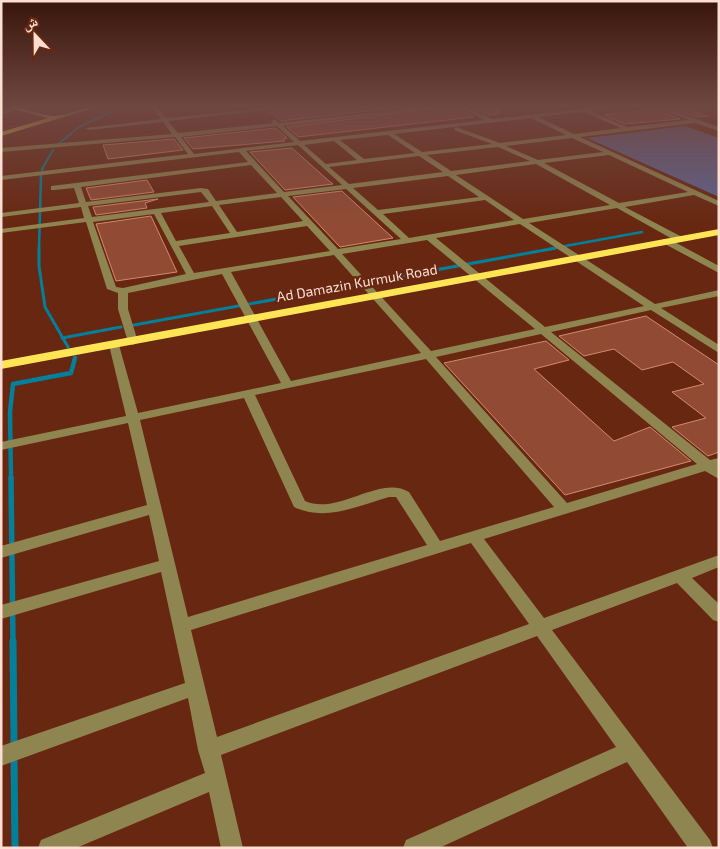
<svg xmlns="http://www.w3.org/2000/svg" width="720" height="849" font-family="'Exo 2','Noto Naskh Arabic',sans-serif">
<rect width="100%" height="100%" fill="#682710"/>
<path fill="#5f6493" d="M 685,126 L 719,138 L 719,197 L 587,138 Z"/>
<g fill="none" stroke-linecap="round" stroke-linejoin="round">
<path stroke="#00809a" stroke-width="2" d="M 56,146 L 79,127 L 124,106
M 42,169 L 53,150"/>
<path stroke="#00809a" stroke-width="2.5" d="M 42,170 L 43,168
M 39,249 L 41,175
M 549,249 L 642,232"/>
<path stroke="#00809a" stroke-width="3" d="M 39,248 L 39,266 L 45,307 L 68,347
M 134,325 L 556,248
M 62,338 L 121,327"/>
<path stroke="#00809a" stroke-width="4.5" d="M 11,479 L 10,412 L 13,384 L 71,373 L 75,358"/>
<path stroke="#00809a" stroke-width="5.5" d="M 11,478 L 13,642"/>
<path stroke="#00809a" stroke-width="7" d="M 13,641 L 14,746
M 14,757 L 15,848"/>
</g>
<path fill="#914b34" stroke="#d48970" d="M 305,106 L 413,106 L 281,121 L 270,112 Z
M 452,106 L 474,117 L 298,137 L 287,127 Z
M 469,106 L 499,106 L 499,114 L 489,115 Z
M 667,107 L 678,107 L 708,116 L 696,117 Z
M 653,109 L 680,119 L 625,124 L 604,115 Z
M 276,128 L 287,138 L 283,139 L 285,141 L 193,149 L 184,138 Z
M 174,139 L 183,150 L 108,159 L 103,145 Z
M 292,148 L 329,181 L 333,184 L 285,190 L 250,152 Z
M 147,180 L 154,192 L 91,200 L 86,188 Z
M 342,191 L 344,193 L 393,238 L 340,247 L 293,197 Z
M 158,199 L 145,203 L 147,208 L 96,215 L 93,207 Z
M 151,216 L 177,272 L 116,281 L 96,224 Z
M 646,316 L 719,365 L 719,452 L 708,456 L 672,427 L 706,418 L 672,392 L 704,384 L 673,362 L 642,370 L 614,349 L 584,356 L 559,336 Z
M 546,341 L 569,360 L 534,369 L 614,441 L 650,427 L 691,461 L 565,495 L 444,363 Z"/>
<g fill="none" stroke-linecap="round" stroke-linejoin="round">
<path fill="#8f8551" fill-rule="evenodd" d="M 15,106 L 17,109 L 1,115 L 1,111 Z
M 29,106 L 37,106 L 23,112 L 20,110 Z
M 153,106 L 159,106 L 158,108 L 166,118 L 284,106 L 303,106 L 168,121 L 178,133 L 273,123 L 271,121 L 274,119 L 279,123 L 431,106 L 450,106 L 283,126 L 300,141 L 484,120 L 456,106 L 464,106 L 492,119 L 604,106 L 622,106 L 590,111 L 627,127 L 689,120 L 651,106 L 659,106 L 719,127 L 719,131 L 695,123 L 580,137 L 719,201 L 719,206 L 694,195 L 625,207 L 682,237 L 682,241 L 676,241 L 617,208 L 529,223 L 655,304 L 719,290 L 719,296 L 661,308 L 719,345 L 719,353 L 651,310 L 551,332 L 710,460 L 719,458 L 719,479 L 705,471 L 484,539 L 544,618 L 719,555 L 719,567 L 692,578 L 719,604 L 719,622 L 713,620 L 677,583 L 552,630 L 710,840 L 713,848 L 688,848 L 627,762 L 439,848 L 403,848 L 406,840 L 616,747 L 537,636 L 221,755 L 243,848 L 221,848 L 209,792 L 76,848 L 38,848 L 41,840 L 205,773 L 198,750 L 188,698 L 1,766 L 1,746 L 185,683 L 161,572 L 1,619 L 1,605 L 159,561 L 149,515 L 1,558 L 1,546 L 147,505 L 128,423 L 1,450 L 1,442 L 126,416 L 109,345 L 114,342 L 119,345 L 138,413 L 281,383 L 222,274 L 128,293 L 128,309 L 138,342 L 133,345 L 128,342 L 118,309 L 118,293 L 107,289 L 86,222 L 1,233 L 1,229 L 84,218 L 81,207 L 1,217 L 1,213 L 79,203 L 74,188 L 54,190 L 51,190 L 51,186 L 248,162 L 239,152 L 1,180 L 1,176 L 188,154 L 175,137 L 1,152 L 1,148 L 172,134 L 163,122 L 89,130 L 86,128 L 161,119 L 152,108 ZM 584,112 L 621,128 L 574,134 L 538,117 ZM 531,118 L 566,135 L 500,143 L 456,127 L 454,130 L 492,144 L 422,152 L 394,134 ZM 277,126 L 294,142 L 194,154 L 181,137 ZM 388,135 L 415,153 L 364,159 L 340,140 ZM 572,138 L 603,152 L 538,160 L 506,146 ZM 334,141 L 357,160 L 326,164 L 304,145 ZM 298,145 L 342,185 L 284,192 L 246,151 ZM 498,147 L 530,161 L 451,171 L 427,155 ZM 609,155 L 688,192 L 619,203 L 544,163 ZM 419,156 L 443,172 L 349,184 L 329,167 ZM 536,164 L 610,205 L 523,219 L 456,175 ZM 251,165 L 277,193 L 216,201 L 208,189 L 201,188 L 86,202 L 81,187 ZM 448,176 L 479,197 L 378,210 L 353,188 ZM 346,189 L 401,239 L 338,249 L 288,196 ZM 201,192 L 209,202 L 92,217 L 88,206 ZM 281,197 L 303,221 L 237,232 L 219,205 ZM 485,200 L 514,220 L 409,238 L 383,214 ZM 212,206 L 230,233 L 176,241 L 161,213 ZM 154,214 L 186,274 L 123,288 L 116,287 L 93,222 ZM 520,224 L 644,306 L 545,327 L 436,238 ZM 307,226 L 330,251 L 194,273 L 179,246 ZM 427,240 L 535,329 L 431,351 L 342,254 ZM 334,255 L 421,353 L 291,381 L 231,272 ZM 541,334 L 697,464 L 567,503 L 436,357 ZM 426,359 L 554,507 L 440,541 L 409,492 C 380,474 338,516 305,501 L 255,395 ZM 244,398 L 294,507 C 325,522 358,506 389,497 L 396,497 L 427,545 L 188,617 L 140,420 ZM 471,543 L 529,624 L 217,737 L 191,630 Z
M 663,239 L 669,239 L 719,266 L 719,273 L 663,243 Z"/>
<path fill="#dfca57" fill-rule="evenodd" d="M 3,106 C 21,106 37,115 54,116 C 69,116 84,106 100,106 L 1,136 L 1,132 L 48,118 Z"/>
<path fill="#ffe555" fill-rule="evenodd" d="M 719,229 L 719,235 L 1,369 L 1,361 Z"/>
</g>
<linearGradient id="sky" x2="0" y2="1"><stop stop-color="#391509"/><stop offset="0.47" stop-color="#6f4742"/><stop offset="1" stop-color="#6f4742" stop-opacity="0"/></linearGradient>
<rect width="720" height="225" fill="url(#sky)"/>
<g text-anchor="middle" stroke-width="5" stroke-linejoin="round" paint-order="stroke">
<g font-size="14" fill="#feddd2" stroke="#682710">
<text transform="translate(357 283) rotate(-10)" y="5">Ad Damazin Kurmuk Road</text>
</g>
</g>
<rect width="720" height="849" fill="none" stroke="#feddd2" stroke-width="5"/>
<g transform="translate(35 35) rotate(338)" stroke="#682710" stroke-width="4" paint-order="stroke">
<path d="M0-4L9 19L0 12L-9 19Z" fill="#feddd2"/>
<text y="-8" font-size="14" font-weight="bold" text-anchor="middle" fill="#feddd2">ش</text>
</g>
</svg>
